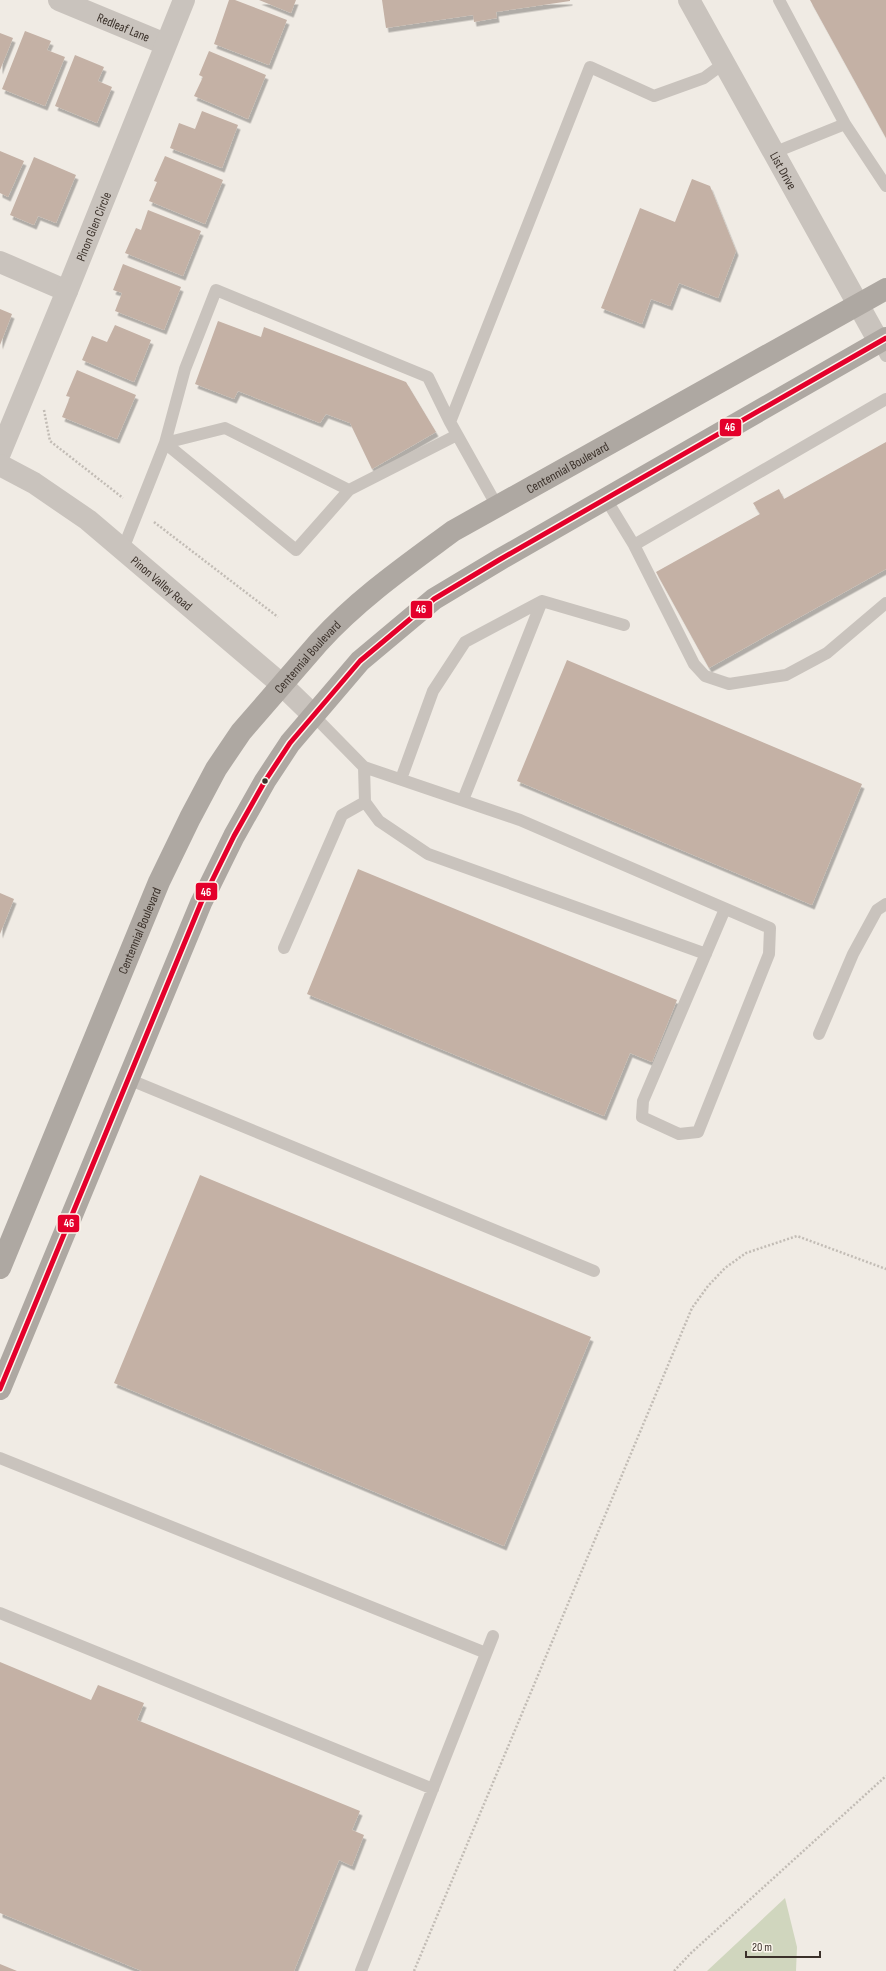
<svg xmlns="http://www.w3.org/2000/svg" width="886" height="1971" font-family="'Sofia Sans Condensed',sans-serif">
<defs>
<filter id="shadow"><feDropShadow dx="2.5" dy="4.5" stdDeviation="0" flood-color="#0004"/></filter>
</defs>
<rect width="100%" height="100%" fill="#f0ebe4"/>
<path fill="#d0d6be" d="M 785,1898 L 797,1947 L 796,1971 L 707,1971 Z"/>
<path fill="#c4b1a5" filter="url(#shadow)" d="M 229,0 L 235,0 L 287,20 L 269,65 L 214,44 Z
M 259,0 L 296,0 L 291,13 Z
M 382,0 L 570,0 L 570,1 L 496,12 L 497,18 L 474,22 L 473,15 L 386,28 Z
M 810,0 L 886,0 L 886,138 Z
M 25,31 L 51,41 L 47,50 L 65,57 L 45,106 L 2,89 Z
M 0,33 L 13,38 L 0,70 Z
M 209,51 L 266,75 L 248,119 L 194,96 L 203,77 L 199,75 Z
M 75,55 L 104,67 L 98,81 L 112,87 L 97,123 L 55,106 Z
M 202,111 L 238,125 L 222,168 L 170,148 L 179,123 L 195,129 Z
M 0,151 L 24,161 L 8,197 L 0,193 Z
M 165,156 L 223,180 L 205,224 L 149,201 L 157,182 L 154,181 Z
M 34,157 L 76,175 L 56,223 L 38,216 L 34,225 L 10,215 Z
M 692,179 L 710,186 L 736,251 L 718,298 L 679,283 L 670,306 L 651,299 L 642,324 L 601,308 L 640,208 L 675,222 Z
M 148,210 L 201,231 L 183,276 L 125,253 L 136,228 L 141,230 Z
M 123,264 L 181,287 L 164,330 L 115,311 L 122,293 L 113,290 Z
M 0,309 L 12,314 L 0,345 Z
M 218,321 L 261,337 L 264,327 L 406,382 L 436,432 L 372,469 L 350,423 L 326,414 L 320,423 L 238,391 L 234,399 L 195,384 Z
M 115,325 L 151,340 L 134,382 L 82,360 L 92,336 L 107,342 Z
M 77,370 L 136,395 L 117,439 L 62,417 L 70,397 L 66,396 Z
M 886,442 L 886,569 L 709,668 L 656,572 L 760,514 L 753,503 L 779,489 L 784,499 Z
M 567,660 L 862,784 L 812,905 L 517,781 Z
M 358,869 L 677,1000 L 652,1062 L 630,1053 L 604,1116 L 307,994 Z
M 0,893 L 14,899 L 0,934 Z
M 200,1175 L 591,1337 L 504,1546 L 114,1383 Z
M 0,1662 L 91,1700 L 98,1685 L 144,1703 L 137,1720 L 360,1811 L 352,1830 L 364,1835 L 352,1866 L 339,1860 L 294,1971 L 142,1971 L 0,1913 Z
M 0,1964 L 17,1971 L 0,1971 Z"/>
<g fill="none" stroke-linecap="round" stroke-linejoin="round">
<path stroke="#c2bcb5" stroke-width="2.5" stroke-dasharray="2 2" stroke-linecap="butt" d="M 44,410 L 50,441 L 123,498
M 154,522 L 278,617
M 414,1971 L 692,1308 L 708,1286 L 725,1268 L 746,1253 L 797,1236 L 886,1269
M 674,1971 L 691,1953 L 886,1776"/>
<path stroke="#c9c3bd" stroke-width="12" d="M 845,124 L 886,186
M 773,153 L 845,124 L 779,0
M 879,342 L 886,356
M 349,490 L 225,428 L 165,443 L 185,369 L 216,290 L 428,377 L 450,422
M 606,499 L 634,545 L 886,399
M 497,506 L 450,422 L 590,67 L 654,96 L 704,78 L 723,64
M 634,545 L 694,664 L 705,676 L 729,684 L 786,675 L 827,653 L 886,603
M 123,549 L 165,443 L 296,550 L 349,490 L 457,435
M 364,767 L 520,820 L 770,928 L 769,954 L 698,1132 L 679,1134 L 642,1117 L 643,1101 L 725,909
M 401,779 L 433,691 L 465,642 L 542,601 L 624,625
M 463,800 L 542,601
M 365,802 L 379,821 L 428,854 L 706,954
M 284,948 L 342,815 L 365,802 L 364,767 L 313,715
M 819,1034 L 853,954 L 877,910 L 886,904
M 128,1079 L 594,1271
M 0,1458 L 486,1653
M 0,1613 L 433,1789
M 361,1971 L 493,1636"/>
<g stroke="#c9c3bd" stroke-width="22">
<path id="s1" d="M 59,0 L 165,44"/>
<path id="s2" d="M 689,0 L 879,342"/>
<path d="M 0,262 L 67,291"/>
<path id="s3" d="M 0,453 L 67,291 L 184,0"/>
<path id="s4" d="M 0,465 L 34,483 L 88,520 L 281,684 L 313,715"/>
</g>
<g stroke="#aea8a2" stroke-width="22">
<path id="s5" d="M 0,1268 L 159,882 L 190,818 L 216,769 L 241,732 L 319,642 C 358,599 407,565 453,531 L 886,289"/>
<path d="M 0,1389 L 201,903 L 234,836 L 265,781 L 290,743 L 360,661 L 434,599 L 499,560 L 886,338"/>
</g>
<g stroke="#fbf6ed" stroke-width="8">
<path id="bus-1" d="M 0,1389 L 201,903 L 234,836 L 265,781 L 290,743 L 360,661 L 434,599 L 499,560 L 886,338"/>
</g>
<use href="#bus-1" stroke="#e4002b" stroke-width="5"/>
</g>
<circle fill="#3b312a" stroke="#fbf6ed" stroke-width="1.5" cx="265" cy="781" r="3.5"/>
<g text-anchor="middle" stroke-width="3" stroke-linejoin="round" paint-order="stroke">
<g font-size="13" fill="#3b312a" stroke="#fbf6ed">
<text dy="5" stroke="none"><textPath href="#s1" startOffset="70">Redleaf Lane</textPath></text>
<text dy="5" stroke="none"><textPath href="#s2" startOffset="195">List Drive</textPath></text>
<text dy="5" stroke="none"><textPath href="#s3" startOffset="245">Pinon Glen Circle</textPath></text>
<text dy="5" stroke="none"><textPath href="#s5" startOffset="1013">Centennial Boulevard</textPath></text>
<text dy="5" stroke="none"><textPath href="#s4" startOffset="201">Pinon Valley Road</textPath></text>
<text dy="5" stroke="none"><textPath href="#s5" startOffset="689">Centennial Boulevard</textPath></text>
<text dy="5" stroke="none"><textPath href="#s5" startOffset="365">Centennial Boulevard</textPath></text>
</g>
</g>
<g stroke="#fbf6ed" stroke-width="1.5">
<rect x="719" y="418" width="23" height="19" rx="4" fill="#e4002b"/>
<rect x="410" y="600" width="23" height="19" rx="4" fill="#e4002b"/>
<rect x="195" y="882" width="23" height="19" rx="4" fill="#e4002b"/>
<rect x="57" y="1214" width="23" height="19" rx="4" fill="#e4002b"/>
</g>
<g font-size="11" text-anchor="middle" font-weight="bold" fill="#fff">
<text x="730" y="431">46</text>
<text x="421" y="613">46</text>
<text x="206" y="896">46</text>
<text x="69" y="1227">46</text>
</g>
<path d="M746 1951v6h74v-6" fill="none" stroke="#3b312a" stroke-width="2"/>
<text x="752" y="1951" font-size="12" fill="#3b312a" stroke="#fbf6ed" stroke-width="3" paint-order="stroke">20 m</text>
</svg>
